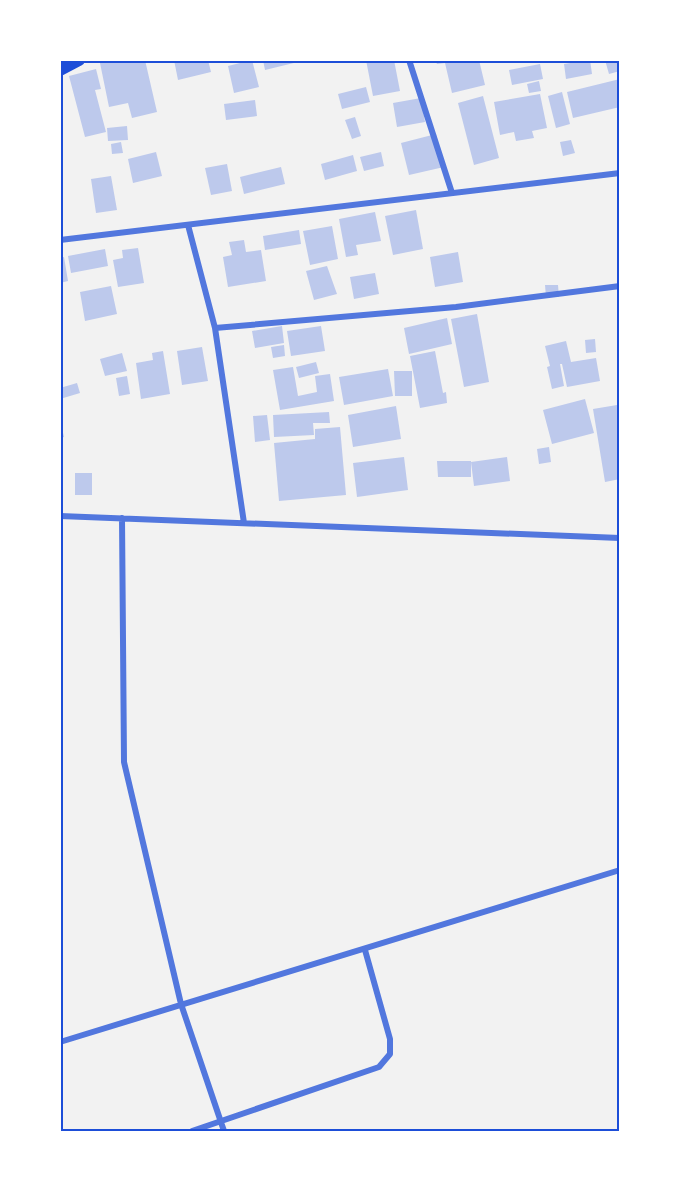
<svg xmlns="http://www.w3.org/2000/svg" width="680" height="1191" font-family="Jost,sans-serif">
<rect width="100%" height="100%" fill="#f2f2f2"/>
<path fill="#bdc9ec" d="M 114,60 L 114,63 L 128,60 L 145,60 L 157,112 L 132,118 L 128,103 L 109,107 L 100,63 Z
M 174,60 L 208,60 L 211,72 L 178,80 Z
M 252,60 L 259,87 L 234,93 L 228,66 Z
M 263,60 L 302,60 L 302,61 L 265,70 Z
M 366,60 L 394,60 L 400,91 L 373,96 Z
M 435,60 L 479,60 L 485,85 L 452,93 L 445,63 L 437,64 Z
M 590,60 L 592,74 L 566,79 L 564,64 Z
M 605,60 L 620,60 L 620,71 L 609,74 Z
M 540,64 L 543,79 L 512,85 L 509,70 Z
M 96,69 L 101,89 L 95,90 L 106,132 L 85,137 L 69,76 Z
M 620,79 L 620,107 L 573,118 L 567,92 Z
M 539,81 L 541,91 L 529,93 L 527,84 Z
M 366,87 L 370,102 L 342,109 L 338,94 Z
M 562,92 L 570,124 L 556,128 L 548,96 Z
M 540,94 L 547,128 L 532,131 L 534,138 L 516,141 L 514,132 L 500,135 L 494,102 Z
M 483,96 L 499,158 L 474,165 L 458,103 Z
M 421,98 L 425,122 L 397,127 L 393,103 Z
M 255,100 L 257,116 L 226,120 L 224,104 Z
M 355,117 L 361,136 L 352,139 L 345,120 Z
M 127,126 L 128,140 L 108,141 L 107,128 Z
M 436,134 L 444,167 L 409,175 L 401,143 Z
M 571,140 L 575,153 L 563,156 L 560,142 Z
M 121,142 L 123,153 L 112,154 L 111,144 Z
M 156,152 L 162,176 L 133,183 L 128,159 Z
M 381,152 L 384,166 L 364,171 L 360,157 Z
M 353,155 L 357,171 L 325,180 L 321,164 Z
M 227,164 L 232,191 L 211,195 L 205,168 Z
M 281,167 L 285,184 L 244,194 L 240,177 Z
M 111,176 L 117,210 L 96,213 L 91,179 Z
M 416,210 L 423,249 L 393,255 L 385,216 Z
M 375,212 L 381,241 L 356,245 L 358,255 L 346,257 L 339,219 Z
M 332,226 L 338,259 L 310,265 L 303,231 Z
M 299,230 L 301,244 L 265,250 L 263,236 Z
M 244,240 L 246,252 L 261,250 L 266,281 L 228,287 L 223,257 L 232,255 L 229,242 Z
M 138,248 L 144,283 L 118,287 L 113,260 L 123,258 L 122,250 Z
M 105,249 L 108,266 L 71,273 L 68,256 Z
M 458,252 L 463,282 L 435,287 L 430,257 Z
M 64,257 L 68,281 L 60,283 L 60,258 Z
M 327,266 L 337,294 L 314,300 L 306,271 Z
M 375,273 L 379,294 L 354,299 L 350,277 Z
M 545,285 L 558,285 L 559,297 L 546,297 Z
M 111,286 L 117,314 L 85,321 L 80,292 Z
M 477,314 L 489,382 L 464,387 L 451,319 Z
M 447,318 L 452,344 L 409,354 L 404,328 Z
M 282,326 L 284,343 L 255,348 L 252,331 Z
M 321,326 L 325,351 L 291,356 L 287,331 Z
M 595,339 L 596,352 L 586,353 L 585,340 Z
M 566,341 L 571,362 L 596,358 L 600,381 L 567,387 L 562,364 L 560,364 L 564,386 L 552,389 L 547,367 L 550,366 L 545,346 Z
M 284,345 L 285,356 L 273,358 L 271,347 Z
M 202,347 L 208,381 L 182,385 L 177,351 Z
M 163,351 L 170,394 L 141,399 L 136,363 L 153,360 L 152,353 Z
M 435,351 L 443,393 L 446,392 L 447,403 L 420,408 L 410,356 Z
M 122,353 L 127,371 L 105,376 L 100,359 Z
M 316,362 L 319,373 L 299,378 L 296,367 Z
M 293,367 L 298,396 L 317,392 L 315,376 L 330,374 L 334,401 L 280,410 L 273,370 Z
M 388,369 L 393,396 L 344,405 L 339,377 Z
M 394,371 L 412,371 L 412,396 L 395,396 Z
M 127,376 L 130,394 L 119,396 L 116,378 Z
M 77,383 L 80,393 L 60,399 L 60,388 Z
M 585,399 L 594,433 L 552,444 L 543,410 Z
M 617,405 L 620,422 L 620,479 L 605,482 L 593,409 Z
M 396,406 L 401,439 L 353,447 L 348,415 Z
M 329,412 L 330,423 L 313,423 L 314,435 L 274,437 L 273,415 Z
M 267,415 L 270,440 L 255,442 L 253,416 Z
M 60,420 L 64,437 L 60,438 Z
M 340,427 L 346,495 L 279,501 L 274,443 L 315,439 L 315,429 Z
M 549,447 L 551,462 L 539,464 L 537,449 Z
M 404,457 L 408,490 L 357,497 L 353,463 Z
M 507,457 L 510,481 L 474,486 L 471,462 Z
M 437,461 L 471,461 L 471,477 L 438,477 Z
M 75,473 L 92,473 L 92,495 L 75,495 Z"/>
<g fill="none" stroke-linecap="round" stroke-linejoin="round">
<path stroke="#5277de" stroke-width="6" d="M 409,60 L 452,193
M 188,225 L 215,328 L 244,523
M 60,240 L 620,173
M 215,328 L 456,307 L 620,286
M 60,516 L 620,538
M 122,518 L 124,762 L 181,1004 L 224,1131
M 60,1042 L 620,870
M 192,1131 L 379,1067 L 390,1054 L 390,1039 L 365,950"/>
<path stroke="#1d4ed8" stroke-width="12" d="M 60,70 L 79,60"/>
</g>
<rect width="680" height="1191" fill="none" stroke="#ffffff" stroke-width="123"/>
<rect x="62" y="62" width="556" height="1068" fill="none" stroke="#1d4ed8" stroke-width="2"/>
</svg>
